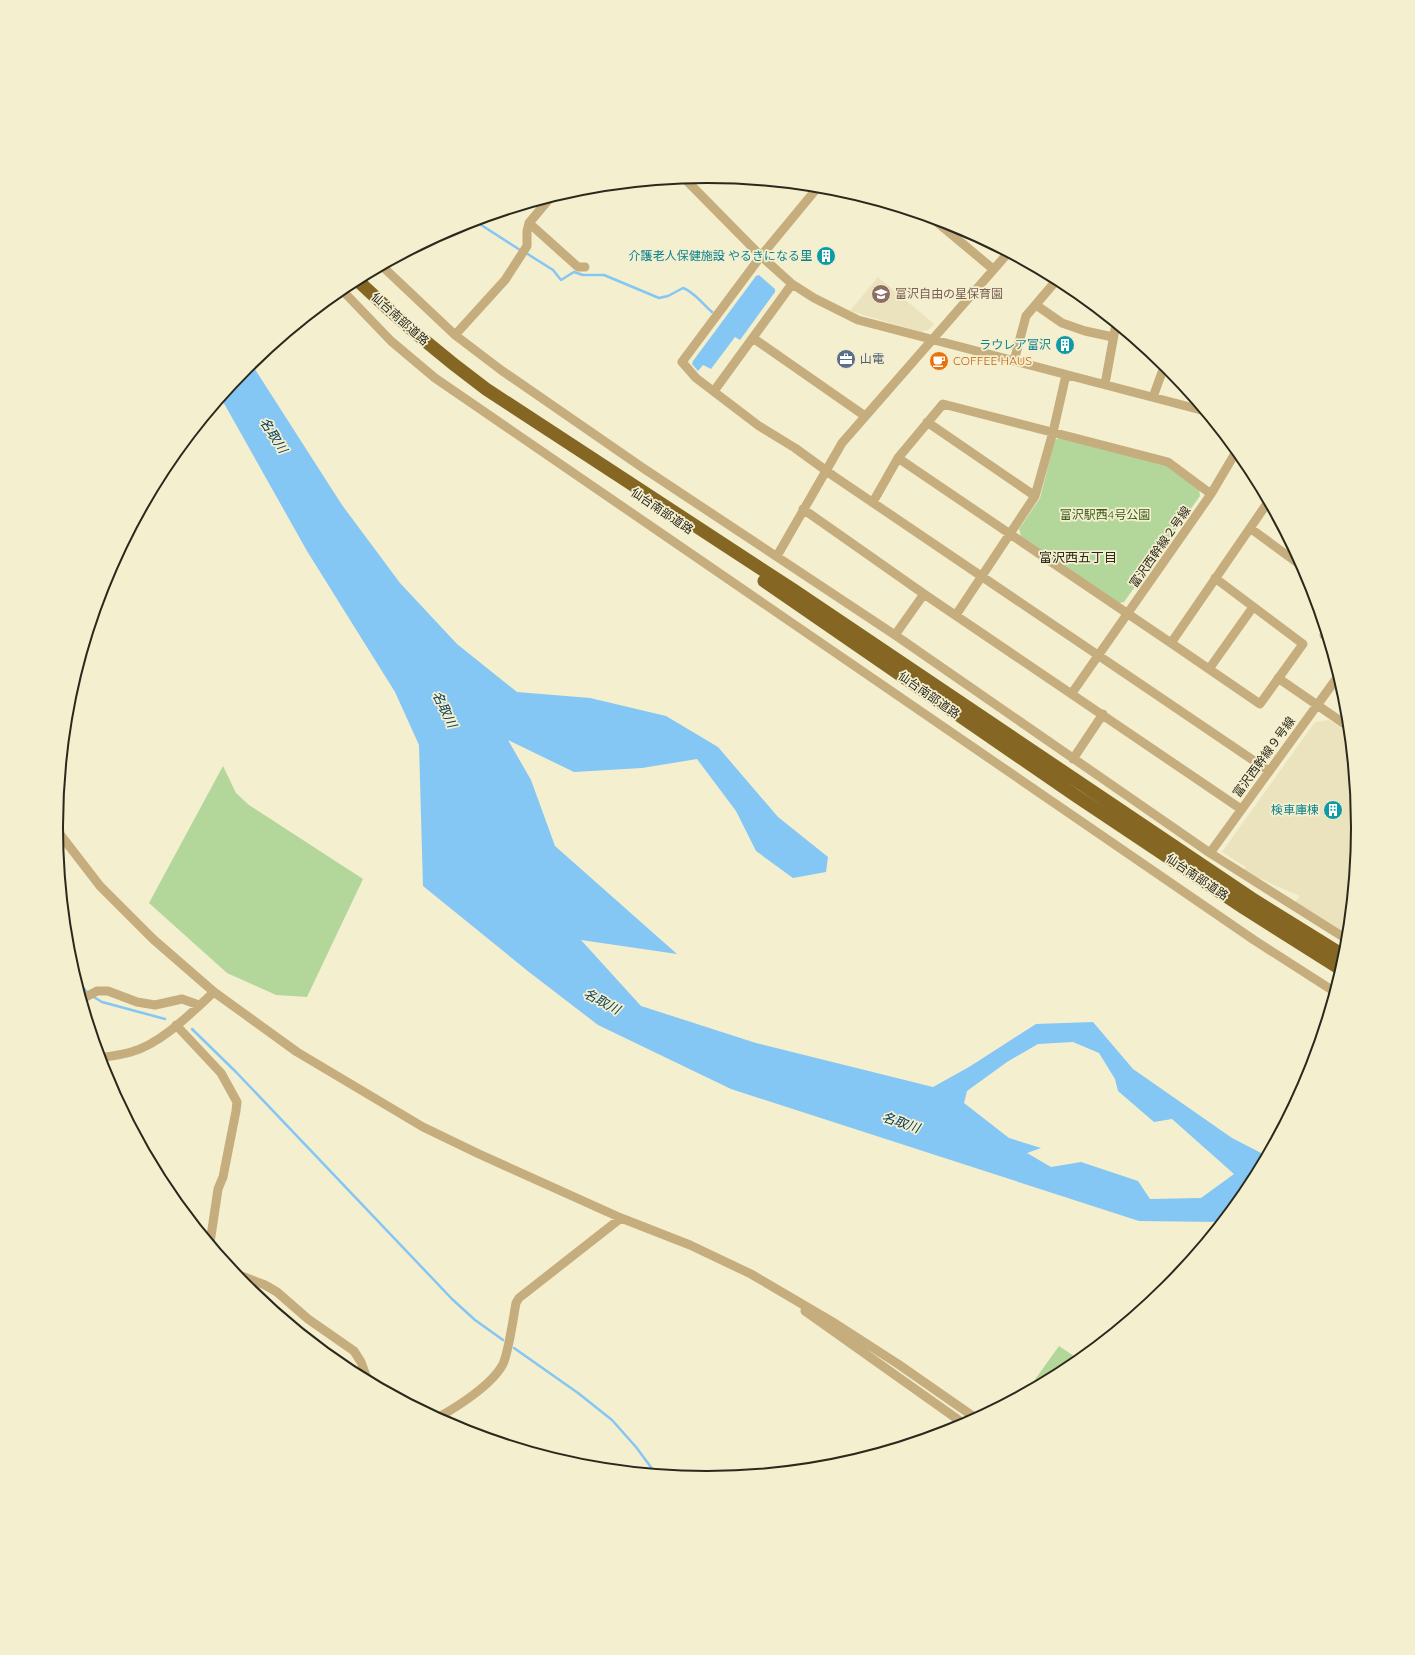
<svg xmlns="http://www.w3.org/2000/svg" width="1415" height="1655" font-family="Quicksand,'Noto Sans JP',sans-serif">
<rect width="100%" height="100%" fill="#f4efcf"/>
<path fill="#eae3bd" d="M 878,277 L 934,324 L 928,330 L 921,332 L 850,311 Z
M 1329,720 L 1350,733 L 1359,828 L 1348,937 L 1295,902 L 1300,896 L 1252,875 L 1244,870 L 1246,867 L 1222,852 L 1315,722 Z"/>
<path fill="#b3d69b" d="M 1061,437 L 1166,465 L 1199,489 L 1200,496 L 1124,602 L 1119,603 L 1021,536 L 1019,529 L 1040,498 L 1055,440 Z
M 223,766 L 236,793 L 249,805 L 363,879 L 307,997 L 276,995 L 227,973 L 149,903 Z
M 1059,1346 L 1080,1360 L 1069,1369 L 1026,1392 Z"/>
<path fill="#84c6f4" fill-rule="evenodd" d="M 759,275 L 775,289 L 775,292 L 740,340 L 735,337 L 711,369 L 703,365 L 698,371 L 692,364 L 693,361 L 756,276 Z
M 251,363 L 342,505 L 400,583 L 457,644 L 517,692 L 590,698 L 666,716 L 718,747 L 778,817 L 828,857 L 826,872 L 793,878 L 756,851 L 736,811 L 697,759 L 642,768 L 574,772 L 508,740 L 531,780 L 555,846 L 677,954 L 581,940 L 641,1006 L 756,1043 L 933,1087 L 969,1067 L 1036,1024 L 1093,1022 L 1133,1069 L 1232,1138 L 1267,1156 L 1249,1190 L 1222,1222 L 1139,1221 L 731,1089 L 598,1025 L 529,972 L 423,886 L 419,745 L 395,692 L 307,551 L 221,398 ZM 1073,1042 L 1099,1053 L 1115,1079 L 1118,1091 L 1154,1122 L 1172,1119 L 1234,1174 L 1201,1198 L 1150,1199 L 1138,1181 L 1081,1162 L 1051,1167 L 1027,1153 L 1041,1148 L 1009,1138 L 964,1103 L 967,1091 L 1007,1062 L 1038,1044 Z"/>
<g fill="none" stroke-linecap="round" stroke-linejoin="round">
<path stroke="#84c6f4" stroke-width="2.5" d="M 475,221 L 520,250
M 526,253 L 553,270 L 561,280 L 574,272 L 583,275 L 604,275 L 659,298 L 668,296 L 683,288 C 693,291 704,305 712,312
M 74,972 L 79,982 L 86,991
M 92,996 L 102,1002 L 165,1019
M 192,1029 L 236,1072 L 452,1299 L 475,1320 L 503,1340
M 514,1348 L 578,1393 L 612,1420 L 636,1447 L 656,1474"/>
<path stroke="#c6ad7e" stroke-width="9" d="M 684,178 L 761,256 L 792,284 L 814,298 L 858,320 L 1205,411
M 818,187 L 761,256 L 682,362 L 696,378 L 759,426 L 795,448 L 835,477 L 1269,771
M 932,218 L 993,269
M 529,223 L 578,267 L 585,267
M 382,266 L 455,335 L 501,370 L 643,468 L 895,635 L 1210,853 L 1348,940
M 341,289 L 391,341 L 435,378 L 1254,940 L 1335,992
M 1036,305 L 1062,323 L 1085,331 L 1113,337
M 455,335 L 505,280 L 527,246 L 527,231 L 529,223 L 550,198
M 753,338 L 865,416
M 1014,361 L 1026,316 L 1055,282 L 1059,280
M 1105,384 L 1116,324
M 714,391 L 792,284
M 1153,397 L 1165,364
M 927,422 L 1035,496
M 898,458 L 1171,643 L 1268,502
M 873,502 L 898,458 L 943,404 L 1168,462 L 1211,494
M 803,509 L 924,594 L 1241,809
M 1250,528 L 1303,567
M 777,556 L 842,443 L 1008,253
M 956,615 L 1035,496 L 1053,432 L 1066,375
M 895,635 L 924,594
M 1324,635 L 1327,637
M 1171,643 L 1260,704 L 1303,644 L 1215,578
M 1209,669 L 1253,607
M 1278,678 L 1349,727
M 1072,693 L 1211,494 L 1237,450
M 1073,759 L 1103,714
M 56,829 L 100,886 L 153,939 L 214,992 L 297,1052 L 423,1127 L 479,1154 L 621,1218 L 690,1245 L 751,1274 L 836,1324 L 898,1364 L 977,1419
M 1210,853 L 1339,675
M 82,999 L 97,991 L 108,991 L 137,1002 L 155,1005 L 182,999 L 199,1005
M 176,1025 L 221,1073 L 237,1102 L 236,1111 L 223,1177 L 218,1189 L 210,1243
M 100,1058 C 110,1056 121,1055 131,1052 C 161,1044 191,1013 214,992
M 234,1273 L 265,1285 L 277,1292 L 308,1319 L 354,1351 L 361,1362 L 368,1381
M 805,1311 L 960,1421 L 962,1426
M 437,1418 C 457,1407 492,1385 503,1364 C 509,1350 513,1319 516,1303 L 519,1298 L 621,1218"/>
<path stroke="#856623" stroke-width="13" d="M 357,280 C 398,319 440,355 486,389 L 792,589 L 1251,898 L 1346,957
M 764,581 L 1076,796 L 1244,908 L 1342,970"/>
</g>
<defs>
<g id="building-disc" transform="scale(1)"><circle r="9.5" fill="#0f9aa8" stroke="#f4efcf"/><path d="M-4-6H4V6H1V3H-1V6H-4ZM-2.5-4.3h1.7v1.8h-1.7ZM.8-4.3h1.7v1.8H.8ZM-2.5-1h1.7V.8h-1.7ZM.8-1h1.7V.8H.8Z" fill="#fff"/></g>
<g id="school-disc" transform="scale(1)"><circle r="9.5" fill="#8d6e63" stroke="#f4efcf"/><path d="M0-5L7-2L0 1L-7-2ZM-4 1L0 2.5L4 1V4Q0 6-4 4Z" fill="#fff"/></g>
<g id="office-disc" transform="scale(1)"><circle r="9.5" fill="#5c6f8a" stroke="#f4efcf"/><path d="M-6-3h4V-5.5h4V-3h4V5H-6ZM-1-4.5V-3h2v-1.5ZM-6 0V1H6V0Z" fill="#fff"/></g>
<g id="cafe-disc" transform="scale(1)"><circle r="9.5" fill="#e8710a" stroke="#f4efcf"/><path d="M-5.5-4.5H6V0H3Q3 3.5 0 3.5H-2.5Q-5.5 3.5-5.5 0ZM3-3.2v2h1.7v-2ZM-6 4.5H4V6H-6Z" fill="#fff"/></g>
</defs>
<g fill-rule="evenodd">
<use href="#building-disc" x="826" y="256"/>
<use href="#school-disc" x="881" y="294"/>
<use href="#building-disc" x="1065" y="345"/>
<use href="#office-disc" x="846" y="359"/>
<use href="#cafe-disc" x="939" y="361"/>
<use href="#building-disc" x="1333" y="810"/>
</g>
<g text-anchor="middle" stroke-width="3.5" stroke-linejoin="round" paint-order="stroke">
<g font-size="12" fill="#0d838f" stroke="#f4efcf" text-anchor="end">
<text x="812" y="260">介護老人保健施設 やるきになる里</text>
<text x="1051" y="349">ラウレア富沢</text>
<text x="1319" y="814">検車庫棟</text>
</g>
<g font-size="12" fill="#785e54" stroke="#f4efcf" text-anchor="start">
<text x="895" y="298">富沢自由の星保育園</text>
</g>
<g font-size="12" fill="#2b281c" stroke="#f4efcf">
<text transform="translate(400 319) rotate(42)" y="4">仙台南部道路</text>
<text transform="translate(662 511) rotate(34)" y="4">仙台南部道路</text>
<text transform="translate(1160 547) rotate(-55)" y="4">富沢西幹線２号線</text>
<text transform="translate(929 695) rotate(35)" y="4">仙台南部道路</text>
<text transform="translate(1264 757) rotate(-54)" y="4">富沢西幹線９号線</text>
<text transform="translate(1197 877) rotate(34)" y="4">仙台南部道路</text>
</g>
<g font-size="12" fill="#4e5e75" stroke="#f4efcf" text-anchor="start">
<text x="860" y="363">山電</text>
</g>
<g font-size="12" fill="#c56008" stroke="#f4efcf" text-anchor="start">
<text x="953" y="365">COFFEE HAUS</text>
</g>
<g font-size="12" fill="#385a1b" stroke="#f4efcf">
<text x="1105" y="519">富沢駅西4号公園</text>
</g>
<g font-size="13" font-style="italic" fill="#09405e" stroke="#f4efcf">
<text transform="translate(274 435) rotate(57)" y="5">名取川</text>
<text transform="translate(445 709) rotate(64)" y="5">名取川</text>
<text transform="translate(602 1001) rotate(28)" y="5">名取川</text>
<text transform="translate(901 1122) rotate(19)" y="5">名取川</text>
</g>
<g font-size="13" fill="#2b281c" stroke="#f4efcf">
<text x="1078" y="562">富沢西五丁目</text>
</g>
</g>
<path d="M0 0H1415V1655H0ZM63 827a644 644 0 1 1 1288 0a644 644 0 1 1-1288 0Z" fill="#f4efcf" fill-rule="evenodd"/>
<path fill="none" stroke="#2b281c" stroke-width="2" d="M63 827a644 644 0 1 1 1288 0a644 644 0 1 1-1288 0Z"/>
</svg>
